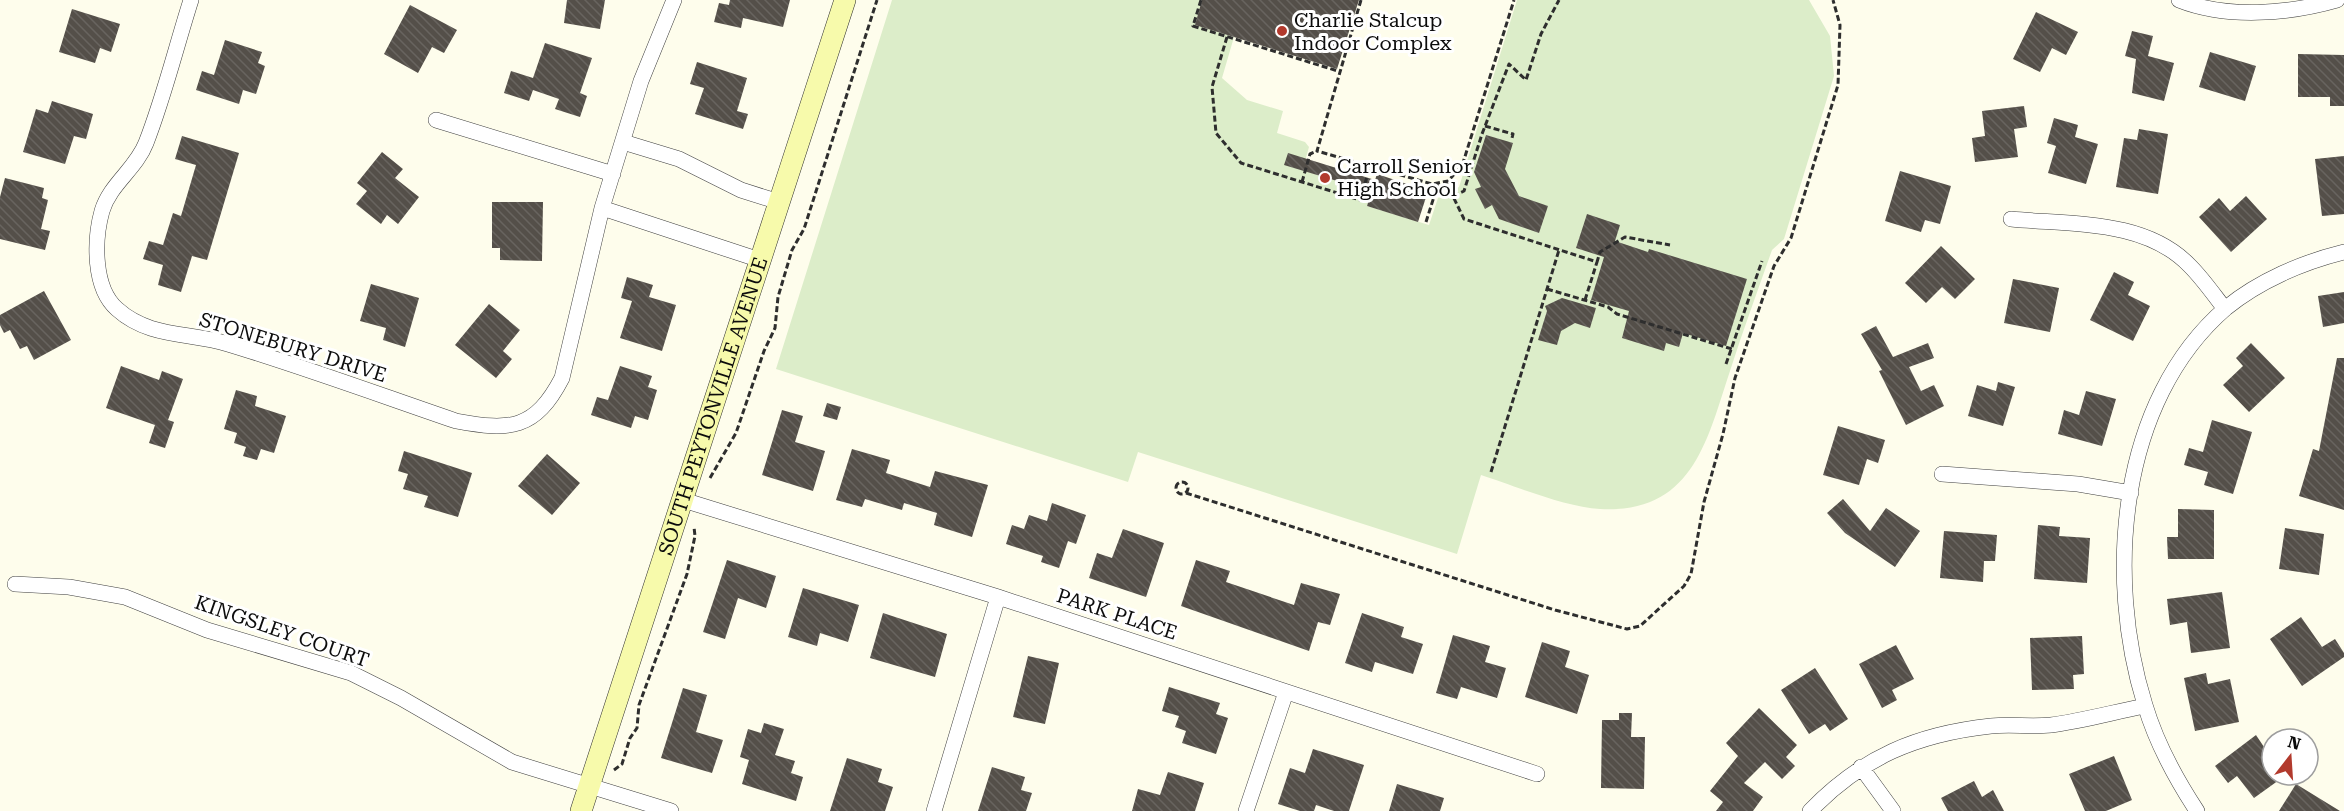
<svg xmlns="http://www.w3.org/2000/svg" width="2344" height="811" font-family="'Roboto Serif',serif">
<defs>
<pattern id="building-back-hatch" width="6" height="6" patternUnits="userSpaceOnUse" patternTransform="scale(1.5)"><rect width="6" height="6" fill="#544f49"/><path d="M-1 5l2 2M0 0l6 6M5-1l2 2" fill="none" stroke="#68645f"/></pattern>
</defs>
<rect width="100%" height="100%" fill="#fefdec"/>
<path fill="#dcedc9" d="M 892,0 L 1202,0 L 1195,25 L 1234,37 L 1222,78 L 1247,100 L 1283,111 L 1277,133 L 1305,142 L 1309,147 L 1305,161 L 1308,172 L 1337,181 L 1336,185 L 1372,189 L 1367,206 L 1429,225 L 1438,198 L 1459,187 L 1517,0 L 1809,0 L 1830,36 L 1834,76 L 1784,239 L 1772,250 C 1758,290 1743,330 1730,371 C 1707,440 1693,514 1600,509 C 1565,507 1515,486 1481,475 L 1457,554 L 1138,452 L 1128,482 L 776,369 Z"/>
<path fill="url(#building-back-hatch)" d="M 567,0 L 605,0 L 600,29 L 564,23 Z
M 730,0 L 790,0 L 783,27 L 743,18 L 741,28 L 714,22 L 719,3 L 729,5 Z
M 1202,0 L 1359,0 L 1337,69 L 1195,25 Z
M 410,5 L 457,30 L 444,53 L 432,47 L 418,73 L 384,54 Z
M 72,9 L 120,24 L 111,52 L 100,48 L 95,63 L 59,52 Z
M 2036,12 L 2078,32 L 2066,55 L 2052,48 L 2040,72 L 2013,59 Z
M 2132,31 L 2153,36 L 2148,56 L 2174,63 L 2164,101 L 2132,93 L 2136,59 L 2125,56 Z
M 225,40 L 262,52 L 258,63 L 265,66 L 256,94 L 243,90 L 239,104 L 196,90 L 202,71 L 214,75 Z
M 545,43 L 592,58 L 580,93 L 587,96 L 580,117 L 555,109 L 559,99 L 533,90 L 529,101 L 504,93 L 511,71 L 533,78 Z
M 2210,52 L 2256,66 L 2245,101 L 2199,87 Z
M 2298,54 L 2344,55 L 2344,106 L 2330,106 L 2330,97 L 2298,97 Z
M 697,62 L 747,78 L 737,111 L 748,114 L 743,129 L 695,114 L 704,88 L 690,84 Z
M 52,101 L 93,114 L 86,139 L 74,136 L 65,164 L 23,152 L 36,109 L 48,113 Z
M 2024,106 L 2027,127 L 2014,129 L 2018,157 L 1975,162 L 1972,138 L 1985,136 L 1982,111 Z
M 2054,118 L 2078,125 L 2075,137 L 2098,144 L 2086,184 L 2048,173 L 2056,146 L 2047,143 Z
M 2139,129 L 2168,134 L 2158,194 L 2116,187 L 2124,138 L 2137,140 Z
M 1486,135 L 1513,143 L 1505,169 L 1519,196 L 1548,206 L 1539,233 L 1499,219 L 1492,205 L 1485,209 L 1475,189 L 1481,187 L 1474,172 Z
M 182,136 L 239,153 L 207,260 L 192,256 L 181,292 L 158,285 L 163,265 L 143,259 L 149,241 L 163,245 L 173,213 L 181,216 L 196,165 L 175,159 Z
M 382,152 L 403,169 L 395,178 L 419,197 L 398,224 L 387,215 L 381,224 L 356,204 L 367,191 L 357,183 Z
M 1288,153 L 1375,180 L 1377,174 L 1428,191 L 1418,222 L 1367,206 L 1370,196 L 1336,185 L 1337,181 L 1284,165 Z
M 2344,156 L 2344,214 L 2322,216 L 2315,159 Z
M 1900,171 L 1951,186 L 1940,224 L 1925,220 L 1921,232 L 1885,221 Z
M 5,178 L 44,188 L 42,198 L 48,200 L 41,229 L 50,231 L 45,250 L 0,239 L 0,197 Z
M 2246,196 L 2267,219 L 2231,252 L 2199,217 L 2219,198 L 2230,211 Z
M 492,202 L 543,202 L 542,261 L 500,260 L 500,248 L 492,248 Z
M 1587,214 L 1620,225 L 1615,241 L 1648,252 L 1649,249 L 1747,279 L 1726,346 L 1683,333 L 1679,347 L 1666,343 L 1664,351 L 1622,338 L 1629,311 L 1591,300 L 1604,257 L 1576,248 Z
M 1941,246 L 1975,279 L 1955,299 L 1942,287 L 1926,303 L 1905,283 Z
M 2114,272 L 2134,282 L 2128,295 L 2150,306 L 2133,341 L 2090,320 Z
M 627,277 L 653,285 L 649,297 L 676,305 L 662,351 L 620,338 L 632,301 L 621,298 Z
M 2013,279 L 2059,288 L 2050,332 L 2004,323 Z
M 371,284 L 419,298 L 405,347 L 383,340 L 386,328 L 360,321 Z
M 44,291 L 71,340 L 34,360 L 27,346 L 20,349 L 10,330 L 4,333 L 0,325 L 0,315 Z
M 2344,292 L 2344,323 L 2323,327 L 2318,296 Z
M 1562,298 L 1596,308 L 1590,328 L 1575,323 L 1561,331 L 1557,345 L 1538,340 L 1547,311 L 1545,306 Z
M 489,304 L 520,330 L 503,351 L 512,359 L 496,378 L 455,345 Z
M 1876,326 L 1893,357 L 1928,343 L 1934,358 L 1909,367 L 1921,391 L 1934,385 L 1944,406 L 1906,425 L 1879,371 L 1882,370 L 1861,334 Z
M 2251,343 L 2285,378 L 2249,412 L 2223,385 L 2243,366 L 2236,358 Z
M 2337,358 L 2344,358 L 2344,510 L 2299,496 L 2313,449 L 2319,451 Z
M 121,366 L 159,380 L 162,371 L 183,379 L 168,420 L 174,422 L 165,448 L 149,443 L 155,425 L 106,408 Z
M 620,366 L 652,376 L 648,387 L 657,390 L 648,420 L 635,416 L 631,428 L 591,415 L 597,397 L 608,400 Z
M 1998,382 L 2015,387 L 2003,426 L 1968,416 L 1977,385 L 1996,391 Z
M 236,390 L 257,396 L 255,406 L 286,416 L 274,453 L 261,449 L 257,460 L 243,456 L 246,447 L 234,443 L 237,433 L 224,429 Z
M 2086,391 L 2116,399 L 2102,446 L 2058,434 L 2064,410 L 2079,415 Z
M 827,403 L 841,407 L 837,420 L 823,416 Z
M 782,410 L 803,416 L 795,442 L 825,451 L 813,491 L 762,475 Z
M 2212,420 L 2252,432 L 2233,494 L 2204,485 L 2208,472 L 2184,465 L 2189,448 L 2203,452 Z
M 1838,426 L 1885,440 L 1878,463 L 1867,459 L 1859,485 L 1823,475 Z
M 852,449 L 890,460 L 886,473 L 930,487 L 935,471 L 988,485 L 972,537 L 934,525 L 937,513 L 904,503 L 902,510 L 865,499 L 862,507 L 836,500 Z
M 404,451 L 472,473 L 458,517 L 424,507 L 428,496 L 403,489 L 408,474 L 398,471 Z
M 547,454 L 580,483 L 552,515 L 518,486 Z
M 1843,499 L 1870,531 L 1886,508 L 1920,531 L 1895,567 L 1845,533 L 1827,513 Z
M 1052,503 L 1086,515 L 1076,544 L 1068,541 L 1059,568 L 1041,562 L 1043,556 L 1006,544 L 1012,525 L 1024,529 L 1029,515 L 1047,521 Z
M 2178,509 L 2214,510 L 2214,559 L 2168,559 L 2167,537 L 2178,537 Z
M 2038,525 L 2060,527 L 2059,536 L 2090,538 L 2087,583 L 2034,579 Z
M 2285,528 L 2324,534 L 2319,575 L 2279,569 Z
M 1123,529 L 1164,543 L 1146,597 L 1089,578 L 1097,553 L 1112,558 Z
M 1944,531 L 1997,535 L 1995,561 L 1984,561 L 1983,582 L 1940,578 Z
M 727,560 L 776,576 L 766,608 L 738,598 L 725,639 L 703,632 Z
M 1196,560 L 1230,571 L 1226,582 L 1294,605 L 1301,583 L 1340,594 L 1330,625 L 1318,622 L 1309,651 L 1181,606 Z
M 803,588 L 859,605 L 848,642 L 820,633 L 817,646 L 788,637 Z
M 2222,592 L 2230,648 L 2191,653 L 2187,622 L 2170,625 L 2167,599 Z
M 883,613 L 947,634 L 935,677 L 870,658 Z
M 1362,613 L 1404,627 L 1401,637 L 1423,644 L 1413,674 L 1375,662 L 1372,672 L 1345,663 Z
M 2301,617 L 2322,647 L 2335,639 L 2344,653 L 2344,657 L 2302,686 L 2270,639 Z
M 1453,635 L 1490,646 L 1485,662 L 1506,668 L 1497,698 L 1461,687 L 1457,699 L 1436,693 Z
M 2082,636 L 2084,674 L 2073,675 L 2074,689 L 2032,690 L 2030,638 Z
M 1542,642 L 1570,651 L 1565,667 L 1589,675 L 1577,714 L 1525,697 Z
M 1896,645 L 1914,679 L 1892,690 L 1897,700 L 1882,708 L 1859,664 Z
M 1028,656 L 1059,663 L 1045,724 L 1013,717 Z
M 1815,668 L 1848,719 L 1830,731 L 1825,724 L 1809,734 L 1781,690 Z
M 2206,673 L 2208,684 L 2230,679 L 2239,722 L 2195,731 L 2184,678 Z
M 1169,687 L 1220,703 L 1216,714 L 1228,718 L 1216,754 L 1182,743 L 1186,731 L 1175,727 L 1179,716 L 1162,711 Z
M 683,688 L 707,695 L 696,732 L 723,740 L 712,773 L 661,758 Z
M 1759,708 L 1797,745 L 1786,757 L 1795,766 L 1782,779 L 1765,762 L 1744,783 L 1763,797 L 1753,811 L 1716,811 L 1723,802 L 1710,791 L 1738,756 L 1726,743 Z
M 1619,713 L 1632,713 L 1631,737 L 1645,737 L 1644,789 L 1601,788 L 1602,720 L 1619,720 Z
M 764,723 L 784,729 L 775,755 L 795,761 L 791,773 L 803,777 L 796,801 L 742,784 L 749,760 L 740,757 L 748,729 L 761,733 Z
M 2256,735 L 2264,747 L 2272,741 L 2272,775 L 2286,775 L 2254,798 L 2237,776 L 2228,783 L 2215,766 Z
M 1313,749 L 1364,765 L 1349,811 L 1334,811 L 1316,805 L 1314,811 L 1300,811 L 1278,804 L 1290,768 L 1305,773 Z
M 2114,756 L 2132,800 L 2106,811 L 2085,811 L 2069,774 Z
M 847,758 L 882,769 L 878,782 L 893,787 L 885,811 L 830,811 Z
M 992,767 L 1025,777 L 1021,790 L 1032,793 L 1026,811 L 978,811 Z
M 1168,772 L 1204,783 L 1195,811 L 1132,811 L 1138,789 L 1160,795 Z
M 1974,781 L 1982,797 L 1993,790 L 2004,811 L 1948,811 L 1941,798 Z
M 1397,784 L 1444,798 L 1440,811 L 1389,811 Z
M 2296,784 L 2340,811 L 2279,811 Z"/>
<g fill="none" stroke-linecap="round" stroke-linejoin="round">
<g stroke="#3f3f3f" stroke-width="16">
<path id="street" d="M 191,0 C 176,47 164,97 146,143 C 136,169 110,184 102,211 C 94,240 93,288 117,309 C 149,338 189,332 228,344 C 304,367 380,395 456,421 C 510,431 535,430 562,378 L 602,208 L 641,81 L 674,0
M 2179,0 C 2227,19 2288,14 2337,0
M 436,120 L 613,174
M 623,142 L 679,159 L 741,190 L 779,202
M 602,208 L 760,260
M 2011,219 C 2072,225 2145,219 2190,266 C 2203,279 2214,295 2225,309
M 1942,474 L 2078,484 L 2131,493
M 683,500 L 998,597 L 1537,774
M 15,584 L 69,587 L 125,597 L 207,630 L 351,673 L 401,698 L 512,762 L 671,811
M 1861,767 L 1893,811
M 934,811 L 998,597
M 1246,811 L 1286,692
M 1810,811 C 1862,757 1917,734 1991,726 C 2011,724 2031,727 2051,725 C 2082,721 2114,712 2145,706
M 2197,811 C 2176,779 2156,742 2145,705 C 2105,577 2118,401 2226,308 C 2259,281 2303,262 2344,252"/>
</g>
<g stroke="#2e2e2e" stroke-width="22">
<g id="secondary">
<path id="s1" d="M 581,811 L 845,0"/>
</g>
</g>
<path stroke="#2e2e2e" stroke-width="3" stroke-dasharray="6 3" stroke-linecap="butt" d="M 1201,0 L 1193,26 L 1341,72
M 1361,0 L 1317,151 L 1432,184 L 1448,181 L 1462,166 L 1514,0
M 1227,37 L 1212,87 L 1216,133 L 1241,163 L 1360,200 L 1370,167
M 1485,126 L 1513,134 L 1512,138
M 1302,182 L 1310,154 L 1317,151
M 1446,182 L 1464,219 L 1597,262 L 1600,252 L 1625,237 L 1670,245
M 1453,196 L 1464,191 L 1482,134 L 1509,64 L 1526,80 L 1541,34 L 1559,0
M 1426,222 L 1438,184
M 1547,289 L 1608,307 L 1617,314 L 1732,349
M 1585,300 L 1597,262
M 1726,364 L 1762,261
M 1491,472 L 1559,250
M 710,478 L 736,433 L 764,351 L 775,328 L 778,297 L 792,250 L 804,229 L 877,0
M1176 488a6 6 0 1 1 12 0a6 6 0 1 1-12 0Z
M 1186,493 L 1555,610 L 1627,629 L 1640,626 L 1684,586 L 1691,574 L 1704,502 L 1723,434 L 1735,378 L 1774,266 L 1791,238 L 1838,85 L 1840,25 L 1833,0
M 614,770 L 622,764 L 630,738 L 637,728 L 639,705 L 687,574 L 695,536 L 694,527"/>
<use href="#street" stroke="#fff" stroke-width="15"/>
<use href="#secondary" stroke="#f7faab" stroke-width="21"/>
</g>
<g fill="#b23a2d" stroke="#fff" stroke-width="2">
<circle cx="1282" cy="31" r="6"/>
<circle cx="1325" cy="178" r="6"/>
</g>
<g text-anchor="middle" stroke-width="6" stroke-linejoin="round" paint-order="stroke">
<g font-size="20" fill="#0c0c0c" stroke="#fff" text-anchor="start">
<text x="1294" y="27">Charlie Stalcup<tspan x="1294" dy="23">Indoor Complex</tspan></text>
<text x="1337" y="173">Carroll Senior<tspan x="1337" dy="23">High School</tspan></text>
</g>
<g font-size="20" fill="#0c0c0c" stroke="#fff">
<text transform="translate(293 347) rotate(17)" y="7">STONEBURY DRIVE</text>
<text dy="7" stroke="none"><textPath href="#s1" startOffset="426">SOUTH PEYTONVILLE AVENUE</textPath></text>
<text transform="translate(1117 614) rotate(18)" y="7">PARK PLACE</text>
<text transform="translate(282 631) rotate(19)" y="7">KINGSLEY COURT</text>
</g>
</g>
<g transform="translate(2290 757) rotate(17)"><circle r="28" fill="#ffffff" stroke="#9e9e9e" stroke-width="1.5"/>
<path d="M0-4.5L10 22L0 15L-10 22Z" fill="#b23a2d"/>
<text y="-9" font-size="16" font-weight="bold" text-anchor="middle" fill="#0c0c0c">N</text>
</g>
</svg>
